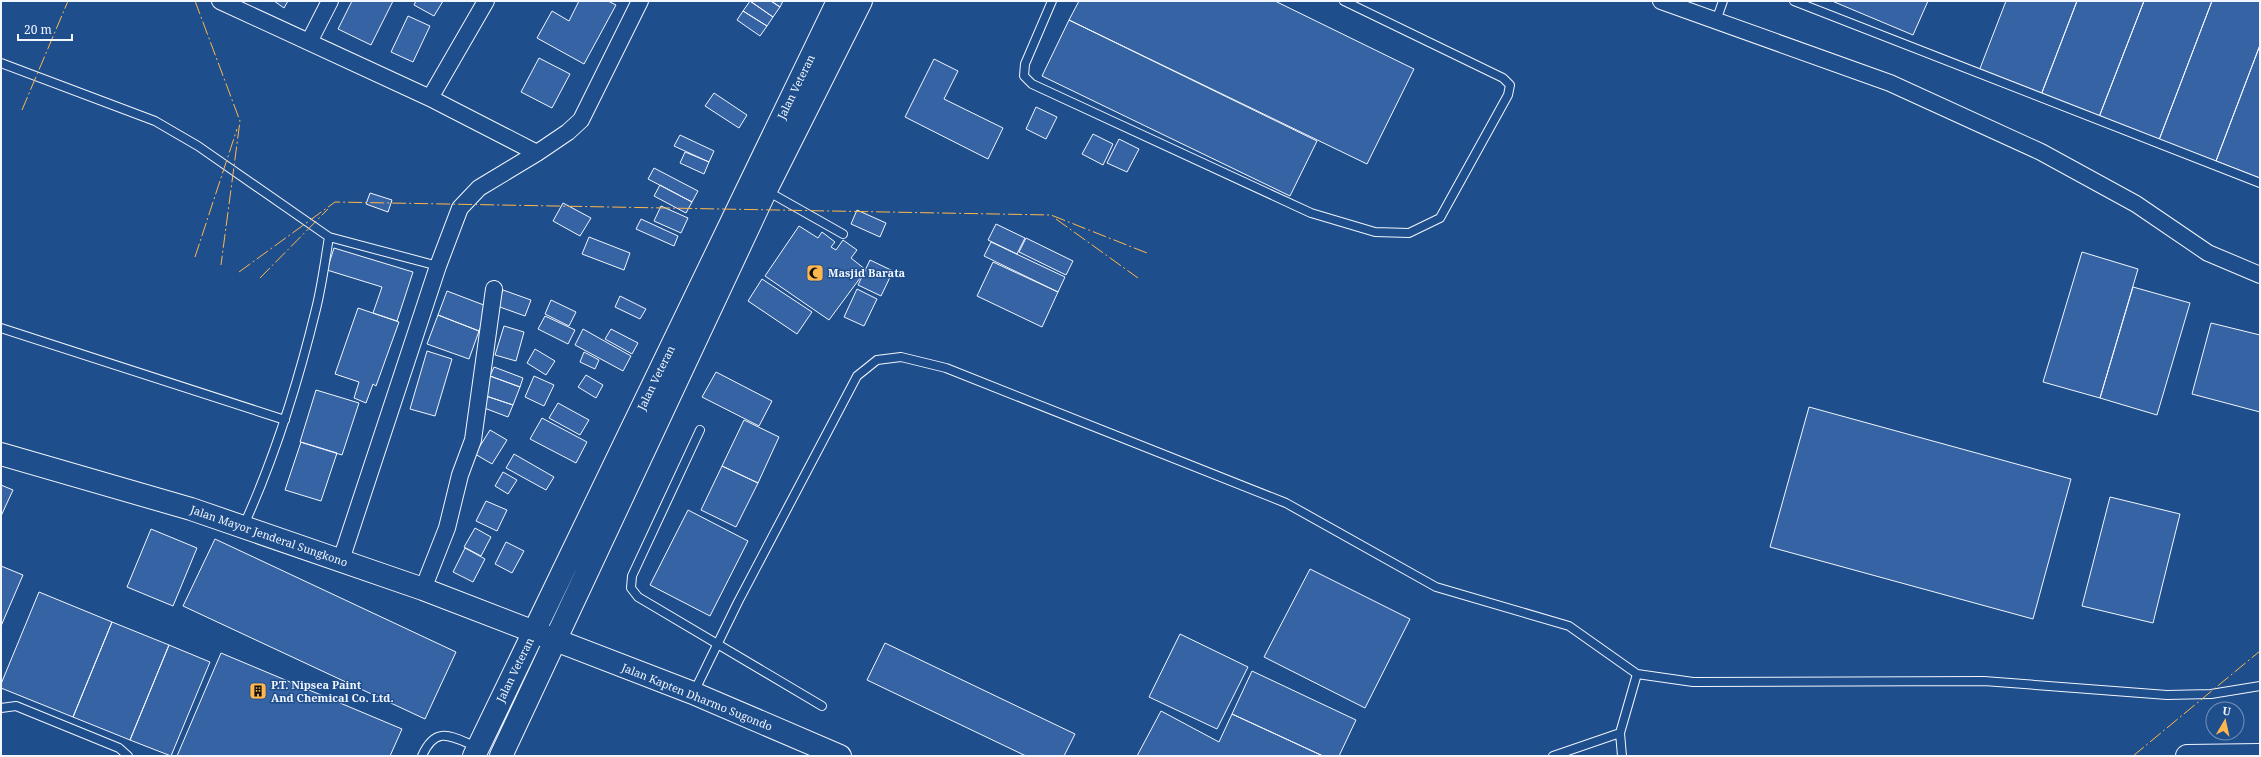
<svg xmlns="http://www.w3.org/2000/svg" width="2261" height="757" font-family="'Noto Serif',serif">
<rect width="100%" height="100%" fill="#1f4e8c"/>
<path fill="#3563a3" stroke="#f2f6ff" d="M 274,1 L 288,1 L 284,8 Z
M 352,1 L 393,1 L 371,45 L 338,29 Z
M 416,1 L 443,1 L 434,16 L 414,5 Z
M 579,1 L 608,1 L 616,5 L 584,64 L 537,38 L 552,11 L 569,21 Z
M 750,1 L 771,1 L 780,7 L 773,17 Z
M 750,1 L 773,17 L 767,26 L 743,11 Z
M 771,1 L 783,1 L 780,7 Z
M 1079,1 L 1275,1 L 1414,69 L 1367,164 L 1069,20 Z
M 1832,1 L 1928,1 L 1913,35 Z
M 2006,1 L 2077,1 L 2041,95 L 1979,71 Z
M 2077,1 L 2144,1 L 2099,117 L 2041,95 Z
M 2144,1 L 2212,1 L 2159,140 L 2099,117 Z
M 2212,1 L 2260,1 L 2260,45 L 2216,161 L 2159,140 Z
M 743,11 L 767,26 L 760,36 L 737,20 Z
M 408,16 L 430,26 L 413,62 L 391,52 Z
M 1069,20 L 1317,141 L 1290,196 L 1042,76 Z
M 2260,45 L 2260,178 L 2216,161 Z
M 539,58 L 570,74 L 552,108 L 521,92 Z
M 934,59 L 958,71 L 944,99 L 1003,128 L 988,159 L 905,117 Z
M 714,93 L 747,115 L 739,128 L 705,106 Z
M 1036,107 L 1057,117 L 1046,139 L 1026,129 Z
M 1093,134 L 1113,144 L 1103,165 L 1082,154 Z
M 680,135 L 714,151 L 709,162 L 674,146 Z
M 1119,139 L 1139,149 L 1127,172 L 1107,163 Z
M 685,152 L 709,162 L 704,174 L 680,163 Z
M 654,168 L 698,191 L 692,202 L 648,179 Z
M 660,185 L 692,202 L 686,213 L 654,196 Z
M 370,193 L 392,200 L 388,212 L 366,204 Z
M 563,203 L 591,218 L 580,236 L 553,221 Z
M 661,206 L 688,218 L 681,233 L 654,221 Z
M 857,210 L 886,223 L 880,237 L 851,224 Z
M 641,219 L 678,236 L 674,246 L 636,229 Z
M 996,224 L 1025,238 L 1017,254 L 988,240 Z
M 799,226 L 818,238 L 822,232 L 835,242 L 831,247 L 836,250 L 843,240 L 857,250 L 851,258 L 866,270 L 829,320 L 765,276 Z
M 589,237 L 630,253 L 624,270 L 582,254 Z
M 1026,238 L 1073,261 L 1066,275 L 1019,252 Z
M 991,242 L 1065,277 L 1058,292 L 984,256 Z
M 334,248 L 413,272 L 397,321 L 373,313 L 382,287 L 327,270 Z
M 2082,252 L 2138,269 L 2100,398 L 2043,382 Z
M 870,260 L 893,271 L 881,296 L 858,285 Z
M 993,262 L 1058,292 L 1042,327 L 977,296 Z
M 762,279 L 812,312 L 797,334 L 748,301 Z
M 2133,287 L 2190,303 L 2157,415 L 2100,398 Z
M 857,289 L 877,299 L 864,326 L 844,317 Z
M 503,290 L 531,300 L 525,316 L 497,306 Z
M 447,291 L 489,307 L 479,331 L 438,315 Z
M 620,296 L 646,309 L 640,319 L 615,307 Z
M 551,300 L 576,312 L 569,326 L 545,314 Z
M 358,308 L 399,322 L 376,386 L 373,384 L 366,403 L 354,398 L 359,382 L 335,374 Z
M 438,315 L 479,331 L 469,359 L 427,344 Z
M 545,316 L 575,330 L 568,344 L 538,329 Z
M 2211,323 L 2260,335 L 2260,412 L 2192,394 Z
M 504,326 L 524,332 L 516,361 L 495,355 Z
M 583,329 L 631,356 L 623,371 L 575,345 Z
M 611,329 L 638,343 L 632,354 L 605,339 Z
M 535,349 L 555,361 L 546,375 L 527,363 Z
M 427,351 L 452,359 L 435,416 L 410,409 Z
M 584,352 L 599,360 L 595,369 L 580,362 Z
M 494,367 L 523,378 L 520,387 L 490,376 Z
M 716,372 L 772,401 L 759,426 L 702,397 Z
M 586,375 L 603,385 L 596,398 L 578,387 Z
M 490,376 L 520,387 L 513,405 L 483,395 Z
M 534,376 L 554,385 L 544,406 L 525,397 Z
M 316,390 L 359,403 L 342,455 L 300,442 Z
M 483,395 L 513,405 L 508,417 L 479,406 Z
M 558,403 L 589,420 L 580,435 L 549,418 Z
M 1809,407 L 2071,479 L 2033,619 L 1770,547 Z
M 542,418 L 587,442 L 576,463 L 530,439 Z
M 744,420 L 779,437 L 758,483 L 722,466 Z
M 490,430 L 507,440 L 492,464 L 475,454 Z
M 301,442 L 337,453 L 321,501 L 285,490 Z
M 514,454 L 554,477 L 546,490 L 506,468 Z
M 722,466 L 758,483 L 736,527 L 701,510 Z
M 503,472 L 517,480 L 508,494 L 495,486 Z
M 1,485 L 13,490 L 1,516 Z
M 2110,497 L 2180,514 L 2153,623 L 2082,606 Z
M 486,501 L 507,510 L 497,531 L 476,521 Z
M 688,510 L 748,541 L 710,616 L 650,585 Z
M 475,528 L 491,537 L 481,556 L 464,547 Z
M 151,529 L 197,548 L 173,606 L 127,587 Z
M 215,539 L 456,652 L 425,719 L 183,606 Z
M 506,542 L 524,551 L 512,573 L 495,564 Z
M 465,548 L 485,559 L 473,582 L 453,572 Z
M 1,566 L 23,575 L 1,626 Z
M 1310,569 L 1410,619 L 1365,708 L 1264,657 Z
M 39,592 L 112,622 L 73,717 L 1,688 L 1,684 Z
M 112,622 L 169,645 L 130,740 L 73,717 Z
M 1180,634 L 1248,667 L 1217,729 L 1149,697 Z
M 885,643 L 1075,734 L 1064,756 L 1026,756 L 867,680 Z
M 169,645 L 210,662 L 171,756 L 130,740 Z
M 221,653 L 402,729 L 390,756 L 177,756 Z
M 1252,671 L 1356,720 L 1339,756 L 1323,756 L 1232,714 Z
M 1161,711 L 1219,742 L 1232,714 L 1323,756 L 1137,756 Z"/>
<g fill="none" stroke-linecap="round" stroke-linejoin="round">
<g stroke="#f2f6ff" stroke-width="10">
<path id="lane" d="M 1052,1 L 1025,64 L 1024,76 L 1032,84 L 1311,213 L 1375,232 L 1409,233 L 1440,218 L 1508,95 L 1510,85 L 1503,78 L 1344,1
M 1794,1 L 2260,183
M 1716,21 L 1723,1
M 1,63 L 155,121 L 198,146 L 329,237 L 438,266
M 767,191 L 843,234
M 1,328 L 285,420
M 700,430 L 632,576 L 631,588 L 638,597 L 822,706
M 243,527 C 275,457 298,383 316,309 C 322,285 325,261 329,237
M 1637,674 L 1693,682 L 1984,681 L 2167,695 L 2211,694 L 2260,686
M 694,692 L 738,602 L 857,376 L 877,360 L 901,357 L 946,368 L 1286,503 L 1436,587 L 1569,626 L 1637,674 L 1620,733 L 1622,756
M 1,708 L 16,706 L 119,748 L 128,756
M 422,756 C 436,724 452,737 477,747
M 1553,756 L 1620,733"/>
</g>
<g stroke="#f2f6ff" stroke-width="18">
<path id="street" d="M 220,1 L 430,98 L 537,153
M 1661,1 L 1890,83 L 2041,152 L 2136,204 L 2208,253 L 2260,275
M 309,42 L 330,1
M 430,98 L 486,1
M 341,560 L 438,266 L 460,208 L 479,188 L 537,153 L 568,132 L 581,120 L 640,1
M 423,589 L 447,528 L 460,475 L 473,440 L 494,289"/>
</g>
<g stroke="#f2f6ff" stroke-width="24">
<path id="secondary" d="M 1,454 L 191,509 L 423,589 L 693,693 L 840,756
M 2187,756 L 2260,755"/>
</g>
<g stroke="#f2f6ff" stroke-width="24">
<path id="highway" d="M 474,756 L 838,1
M 501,756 L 766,190 L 861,1"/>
</g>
<use href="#lane" stroke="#1f4e8c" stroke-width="8"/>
<use href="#street" stroke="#1f4e8c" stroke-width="16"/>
<use href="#secondary" stroke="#1f4e8c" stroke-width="22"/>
<use href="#highway" stroke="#1f4e8c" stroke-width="22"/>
<path stroke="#ffb74d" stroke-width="1" stroke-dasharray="14 3 2 3" stroke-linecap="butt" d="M 195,1 L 240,121 L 221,265
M 22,110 L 68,1
M 1056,219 L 1138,278
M 195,257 L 237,129
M 239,272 L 335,202 L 1051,215 L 1147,253
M 260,278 L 328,209
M 2133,756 L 2260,651"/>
</g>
<defs>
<g id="mosque-square" transform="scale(0.9)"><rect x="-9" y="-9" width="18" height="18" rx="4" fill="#ffb74d" stroke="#1f4e8c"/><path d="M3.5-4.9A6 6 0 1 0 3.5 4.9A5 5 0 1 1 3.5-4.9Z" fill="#111"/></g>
<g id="building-square" transform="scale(0.9)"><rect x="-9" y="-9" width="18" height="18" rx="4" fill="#ffb74d" stroke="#1f4e8c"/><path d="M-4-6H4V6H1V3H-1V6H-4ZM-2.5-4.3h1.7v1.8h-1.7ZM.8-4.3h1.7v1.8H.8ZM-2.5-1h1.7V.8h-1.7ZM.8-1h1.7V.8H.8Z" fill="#111"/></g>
</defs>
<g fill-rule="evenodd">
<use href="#mosque-square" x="815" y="273"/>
<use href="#building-square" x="258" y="691"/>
</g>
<g text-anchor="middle" stroke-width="3" stroke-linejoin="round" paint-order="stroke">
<g font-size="11" fill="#f2f6ff" stroke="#1f4e8c">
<text transform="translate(796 87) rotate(-64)" y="4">Jalan Veteran</text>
<text transform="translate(656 378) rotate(-64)" y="4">Jalan Veteran</text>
<text transform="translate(269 536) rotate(19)" y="4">Jalan Mayor Jenderal Sungkono</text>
<text transform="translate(515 670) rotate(-64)" y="4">Jalan Veteran</text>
<text transform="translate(697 697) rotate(22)" y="4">Jalan Kapten Dharmo Sugondo</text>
</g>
<g font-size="11" font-weight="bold" fill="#f2f6ff" stroke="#1f4e8c" text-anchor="start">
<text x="828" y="277">Masjid Barata</text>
<text x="271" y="689">P.T. Nipsea Paint<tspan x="271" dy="13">And Chemical Co. Ltd.</tspan></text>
</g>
</g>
<rect width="2261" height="757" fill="none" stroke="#f2f6ff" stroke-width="4"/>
<g transform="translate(2225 721) rotate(9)"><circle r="19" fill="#1f4e8c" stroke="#7391ba"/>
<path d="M0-3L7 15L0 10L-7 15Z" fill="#ffb74d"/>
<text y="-6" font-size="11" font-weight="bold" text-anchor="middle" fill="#f2f6ff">U</text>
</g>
<path d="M18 34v6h54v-6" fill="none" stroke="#f2f6ff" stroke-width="2"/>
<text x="24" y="34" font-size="12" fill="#f2f6ff" stroke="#1f4e8c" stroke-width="3" paint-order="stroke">20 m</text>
</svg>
